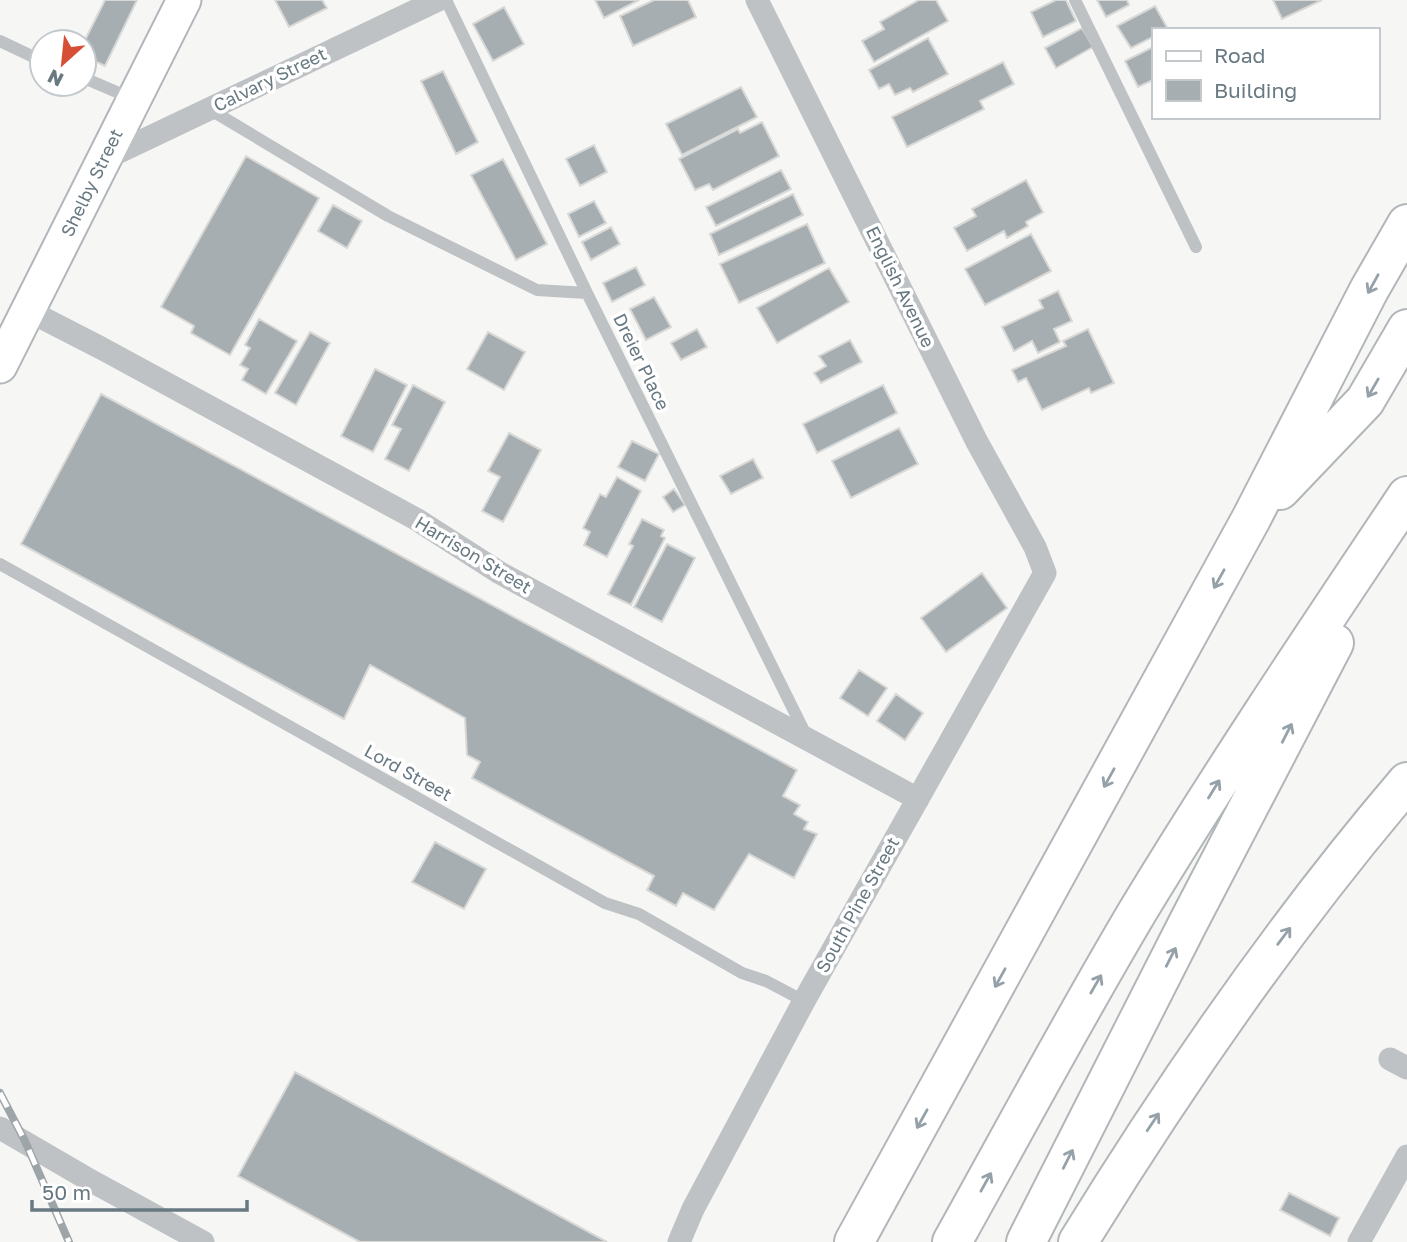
<svg xmlns="http://www.w3.org/2000/svg" width="1407" height="1242" font-family="'Golos Text',sans-serif">
<rect width="100%" height="100%" fill="#f6f6f4"/>
<path fill="#a6aeb2" stroke="#d8d8d6" stroke-width="2" d="M 105,0 L 137,0 L 105,66 L 84,56 L 84,42 Z
M 275,0 L 322,0 L 327,8 L 289,27 Z
M 595,0 L 639,0 L 604,18 Z
M 654,0 L 688,0 L 696,17 L 633,46 L 620,16 Z
M 919,0 L 936,0 L 948,21 L 874,62 L 862,41 L 884,29 L 880,22 Z
M 1056,0 L 1066,0 L 1076,21 L 1043,37 L 1031,12 Z
M 1097,0 L 1127,0 L 1129,5 L 1106,17 Z
M 1273,0 L 1322,0 L 1282,19 Z
M 1155,6 L 1168,29 L 1153,30 L 1153,37 L 1131,48 L 1117,26 Z
M 504,7 L 524,44 L 493,61 L 473,24 Z
M 1082,28 L 1093,47 L 1056,68 L 1045,48 Z
M 928,38 L 948,74 L 913,92 L 910,88 L 895,95 L 889,84 L 879,89 L 869,70 Z
M 1153,47 L 1153,80 L 1138,87 L 1125,61 Z
M 1003,62 L 1014,84 L 980,101 L 984,109 L 907,147 L 892,117 Z
M 443,71 L 478,142 L 456,154 L 421,81 Z
M 741,87 L 757,117 L 682,155 L 666,124 Z
M 762,122 L 779,156 L 713,190 L 709,184 L 695,190 L 679,159 L 738,129 L 740,133 Z
M 594,145 L 607,172 L 580,186 L 566,159 Z
M 246,156 L 319,198 L 230,355 L 191,333 L 194,326 L 161,307 Z
M 503,159 L 547,244 L 516,260 L 471,175 Z
M 781,170 L 791,189 L 716,226 L 706,207 Z
M 1026,180 L 1043,212 L 1026,222 L 1028,226 L 1007,238 L 1004,231 L 967,251 L 954,228 L 976,216 L 972,209 Z
M 793,194 L 803,215 L 719,255 L 710,234 Z
M 594,201 L 606,223 L 579,237 L 568,214 Z
M 333,205 L 362,221 L 347,248 L 318,231 Z
M 807,224 L 825,263 L 739,303 L 720,264 Z
M 611,227 L 620,244 L 591,260 L 582,242 Z
M 1031,234 L 1051,271 L 985,305 L 965,269 Z
M 636,267 L 645,285 L 612,302 L 603,283 Z
M 829,268 L 849,302 L 777,343 L 757,308 Z
M 1058,291 L 1072,321 L 1054,329 L 1060,342 L 1038,353 L 1032,341 L 1014,351 L 1002,327 L 1043,308 L 1039,300 Z
M 654,297 L 671,327 L 646,340 L 630,309 Z
M 259,319 L 297,341 L 266,394 L 242,380 L 248,369 L 240,365 L 250,348 L 245,345 Z
M 697,329 L 707,347 L 681,360 L 671,343 Z
M 1088,329 L 1114,383 L 1091,393 L 1089,388 L 1042,410 L 1026,378 L 1018,382 L 1012,370 L 1066,346 L 1063,341 Z
M 310,332 L 330,343 L 296,405 L 275,393 Z
M 488,332 L 525,352 L 504,390 L 467,369 Z
M 850,340 L 862,362 L 821,383 L 814,373 L 826,366 L 819,356 Z
M 375,369 L 407,385 L 373,452 L 341,436 Z
M 413,385 L 445,402 L 409,471 L 385,459 L 401,429 L 392,425 Z
M 883,385 L 897,413 L 817,453 L 803,424 Z
M 101,394 L 797,770 L 783,796 L 800,805 L 794,814 L 808,822 L 804,829 L 817,834 L 794,878 L 749,854 L 714,910 L 683,893 L 676,906 L 647,890 L 654,876 L 472,778 L 480,762 L 467,755 L 465,718 L 370,665 L 344,719 L 21,544 Z
M 899,428 L 918,464 L 851,498 L 832,461 Z
M 509,433 L 541,450 L 503,522 L 482,511 L 500,477 L 488,471 Z
M 632,441 L 659,454 L 645,481 L 618,467 Z
M 753,459 L 763,478 L 731,494 L 720,476 Z
M 617,477 L 641,491 L 607,557 L 584,545 L 590,532 L 583,528 L 600,494 L 606,497 Z
M 674,489 L 685,505 L 673,512 L 663,497 Z
M 642,519 L 664,530 L 661,536 L 665,538 L 631,605 L 608,594 L 633,546 L 629,544 Z
M 667,544 L 695,558 L 662,622 L 634,607 Z
M 982,573 L 1007,608 L 946,652 L 921,618 Z
M 859,670 L 887,688 L 868,716 L 840,698 Z
M 896,694 L 923,713 L 905,740 L 877,721 Z
M 435,842 L 486,869 L 464,909 L 412,882 Z
M 295,1072 L 607,1242 L 360,1242 L 238,1176 Z
M 1289,1193 L 1339,1218 L 1330,1236 L 1280,1210 Z"/>
<g fill="none" stroke-linecap="round" stroke-linejoin="round">
<g stroke="#b0b6ba" stroke-width="37">
<path id="secondary" d="M 0,366 L 184,0"/>
</g>
<g stroke="#b1b6b8" stroke-width="42">
<path id="motorway" d="M 1280,490 L 1365,401 L 1407,329
M 854,1242 L 1251,519 L 1369,290 L 1407,224
M 952,1242 C 1014,1131 1074,1018 1139,909 C 1224,769 1316,632 1407,496
M 1026,1242 L 1188,923 L 1334,643
M 1078,1242 C 1177,1081 1284,926 1407,782"/>
</g>
<path stroke="#bec2c5" stroke-width="12" d="M 446,0 L 587,293 L 806,735
M 1075,0 L 1196,247
M 0,41 L 42,61
M 84,78 L 133,99
M 209,109 L 388,216 L 537,290 L 587,293
M 0,564 L 605,903 L 639,914 L 742,973 L 766,981 L 804,1001"/>
<path stroke="#bec2c5" stroke-width="23" d="M 102,160 L 438,0
M 29,311 L 101,348 L 416,519 L 500,573 L 918,799
M 1390,1059 L 1407,1068
M 0,1128 L 86,1178 L 203,1242
M 679,1242 L 693,1209 L 804,1001 L 1045,573 L 1035,547 L 977,442 L 757,0
M 1359,1242 L 1407,1156"/>
<use href="#secondary" stroke="#fff" stroke-width="33"/>
<use href="#motorway" stroke="#fff" stroke-width="38"/>
<g stroke="#9ea5a9" stroke-width="8">
<path id="rail" d="M 0,1093 L 25,1141 L 69,1242"/>
</g>
<use href="#rail" stroke="#fff" stroke-width="5" stroke-dasharray="16" stroke-linecap="butt"/>
</g>
<defs><path id="oneway-shaft" d="M-6 0H5M1.5-3L5.5 0L1.5 3" fill="none" stroke-width="1.6" stroke-linecap="round" stroke-linejoin="round" transform="scale(1.75)"/></defs>
<g stroke="#95a1a8">
<use href="#oneway-shaft" transform="translate(1373 284) rotate(119)"/>
<use href="#oneway-shaft" transform="translate(1373 388) rotate(120)"/>
<use href="#oneway-shaft" transform="translate(1219 579) rotate(119)"/>
<use href="#oneway-shaft" transform="translate(1287 733) rotate(-63)"/>
<use href="#oneway-shaft" transform="translate(1109 778) rotate(119)"/>
<use href="#oneway-shaft" transform="translate(1214 789) rotate(-58)"/>
<use href="#oneway-shaft" transform="translate(1284 936) rotate(-53)"/>
<use href="#oneway-shaft" transform="translate(1171 957) rotate(-63)"/>
<use href="#oneway-shaft" transform="translate(1000 978) rotate(119)"/>
<use href="#oneway-shaft" transform="translate(1096 984) rotate(-60)"/>
<use href="#oneway-shaft" transform="translate(922 1119) rotate(119)"/>
<use href="#oneway-shaft" transform="translate(1153 1122) rotate(-56)"/>
<use href="#oneway-shaft" transform="translate(1068 1159) rotate(-63)"/>
<use href="#oneway-shaft" transform="translate(986 1182) rotate(-61)"/>
</g>
<g text-anchor="middle" stroke-width="7" stroke-linejoin="round" paint-order="stroke">
<g font-size="18" fill="#687982" stroke="#fff">
<text transform="translate(270 80) rotate(-26)" y="6">Calvary Street</text>
<text transform="translate(92 183) rotate(-64)" y="6">Shelby Street</text>
<text transform="translate(900 287) rotate(64)" y="6">English Avenue</text>
<text transform="translate(641 362) rotate(64)" y="6">Dreier Place</text>
<text transform="translate(473 555) rotate(31)" y="6">Harrison Street</text>
<text transform="translate(408 773) rotate(29)" y="6">Lord Street</text>
<text transform="translate(858 905) rotate(-61)" y="6">South Pine Street</text>
</g>
</g>
<rect x="1152" y="28" width="228" height="91" fill="#ffffff" stroke="#c3c9cd" stroke-width="2"/>
<rect x="1166" y="51" width="35" height="10" fill="#ffffff" stroke="#c3c9cd" stroke-width="2"/>
<text x="1214" y="63" font-size="21" fill="#687982">Road</text>
<rect x="1166" y="80" width="35" height="21" fill="#a6aeb2" stroke="#c3c9cd" stroke-width="2"/>
<text x="1214" y="98" font-size="21" fill="#687982">Building</text>
<g transform="translate(63 63) rotate(207)"><circle r="33" fill="#ffffff" stroke="#c3c9cd" stroke-width="2"/>
<path d="M0-5L12 26L0 18L-12 26Z" fill="#d54e35"/>
<text y="-10" font-size="19" font-weight="bold" text-anchor="middle" fill="#687982">N</text>
</g>
<path d="M32 1200v10h215v-10" fill="none" stroke="#687982" stroke-width="3.5"/>
<text x="42" y="1200" font-size="21" fill="#687982" stroke="#ffffff" stroke-width="5" paint-order="stroke">50 m</text>
</svg>
